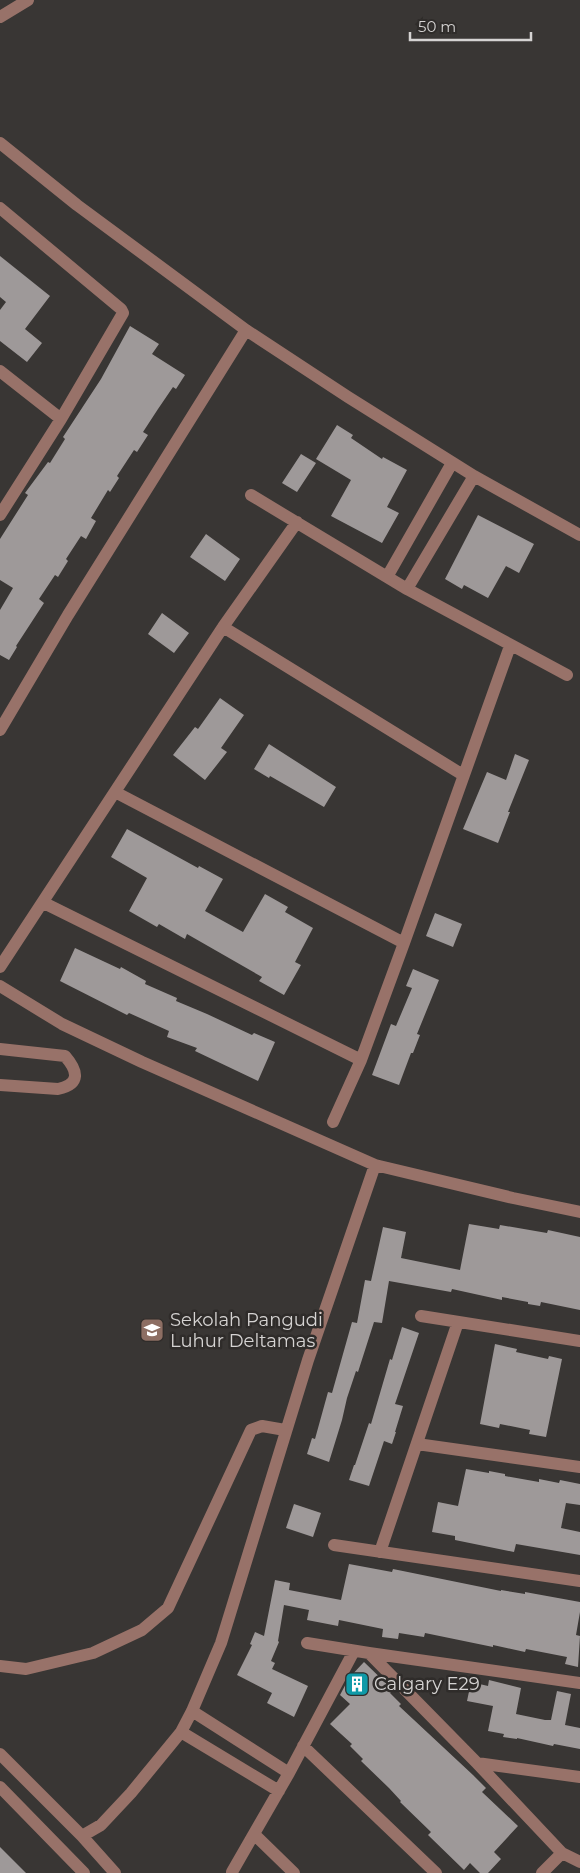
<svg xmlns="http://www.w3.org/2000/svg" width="580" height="1873" font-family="Montserrat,sans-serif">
<rect width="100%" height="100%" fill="#393634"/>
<path fill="#9e9999" d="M 0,256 L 50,296 L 25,329 L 42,343 L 27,362 L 0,341 L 0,310 L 6,302 L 0,297 Z
M 130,326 L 159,344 L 152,354 L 185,375 L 176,389 L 173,387 L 158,409 L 143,432 L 148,435 L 137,452 L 134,450 L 117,476 L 119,478 L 110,492 L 108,490 L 91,518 L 96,521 L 86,539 L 81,536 L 66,559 L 68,561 L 58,577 L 55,575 L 39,599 L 44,603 L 16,646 L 17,647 L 9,660 L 0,655 L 0,610 L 13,588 L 0,580 L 0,539 L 28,495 L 25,493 L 48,462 L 50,463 L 65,439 L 63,437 L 101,379 Z
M 337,425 L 353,435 L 351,438 L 382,459 L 383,457 L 407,470 L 387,507 L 399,513 L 382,543 L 331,516 L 351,480 L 316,459 Z
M 301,454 L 316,463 L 297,492 L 282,483 Z
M 478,515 L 534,544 L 519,573 L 506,566 L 488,598 L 464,585 L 462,589 L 445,579 Z
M 206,534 L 240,559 L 225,581 L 190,557 Z
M 162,613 L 189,633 L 174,653 L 148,634 Z
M 220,698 L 244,715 L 221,748 L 227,752 L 205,780 L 173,755 L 195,727 L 198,729 Z
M 269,744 L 336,787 L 324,807 L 270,776 L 269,778 L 254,769 Z
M 515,754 L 529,760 L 508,812 L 510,812 L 498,843 L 463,829 L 487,772 L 506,780 Z
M 127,829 L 198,868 L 199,866 L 223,879 L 205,911 L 243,932 L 265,894 L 288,907 L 285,912 L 313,928 L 295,962 L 301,965 L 284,995 L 259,981 L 262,977 L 187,934 L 185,939 L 159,924 L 157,927 L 129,911 L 147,878 L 111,857 Z
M 435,913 L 462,924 L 453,947 L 426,936 Z
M 75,948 L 120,969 L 121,967 L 146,981 L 145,984 L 177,998 L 176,1001 L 207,1014 L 252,1035 L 254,1033 L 275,1042 L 258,1081 L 195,1051 L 197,1048 L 167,1037 L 169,1031 L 129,1013 L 127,1015 L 60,981 Z
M 413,969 L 439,980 L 417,1034 L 420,1035 L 413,1053 L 411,1053 L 399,1085 L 372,1075 L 391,1024 L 396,1026 L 412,988 L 406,986 Z
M 469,1224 L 499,1229 L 500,1225 L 547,1233 L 548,1230 L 580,1237 L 580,1310 L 541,1302 L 540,1306 L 528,1304 L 528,1302 L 502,1297 L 502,1300 L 452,1289 L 451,1292 L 389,1281 L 382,1323 L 374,1322 L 358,1372 L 356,1371 L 347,1398 L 342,1420 L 329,1462 L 307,1454 L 312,1438 L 315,1439 L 328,1392 L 332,1393 L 352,1322 L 357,1323 L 365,1280 L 371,1281 L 383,1227 L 406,1232 L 401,1258 L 460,1270 Z
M 402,1327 L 419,1333 L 395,1404 L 403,1406 L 395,1432 L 396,1432 L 392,1444 L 384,1441 L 369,1486 L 349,1480 L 354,1465 L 355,1465 L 369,1423 L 371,1424 L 390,1359 L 392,1360 Z
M 495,1344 L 517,1349 L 516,1352 L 548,1359 L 549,1356 L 562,1359 L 546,1437 L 529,1434 L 530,1430 L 500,1424 L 499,1428 L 480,1424 Z
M 466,1469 L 489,1473 L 489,1471 L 505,1474 L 505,1476 L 539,1482 L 539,1479 L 559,1483 L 560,1480 L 580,1484 L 580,1505 L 566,1503 L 561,1528 L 580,1532 L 580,1555 L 516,1544 L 514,1552 L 455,1540 L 455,1536 L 432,1532 L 438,1502 L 458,1506 Z
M 294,1504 L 321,1513 L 313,1537 L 286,1528 Z
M 349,1564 L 392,1572 L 393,1569 L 501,1591 L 501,1590 L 525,1594 L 525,1592 L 580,1602 L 580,1612 L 576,1635 L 580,1636 L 578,1667 L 565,1664 L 567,1657 L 526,1649 L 525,1652 L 493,1645 L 493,1647 L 425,1633 L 424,1637 L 399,1633 L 398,1639 L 382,1637 L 383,1629 L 339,1620 L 338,1626 L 307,1620 L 309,1610 L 284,1605 L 278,1641 L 279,1642 L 271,1661 L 275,1663 L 272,1669 L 308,1686 L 294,1717 L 267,1703 L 272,1693 L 237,1675 L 252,1645 L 250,1644 L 255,1632 L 264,1636 L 275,1580 L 290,1583 L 289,1590 L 341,1600 Z
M 364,1662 L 393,1690 L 390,1693 L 401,1704 L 399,1706 L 473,1775 L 486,1788 L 482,1792 L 518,1826 L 494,1852 L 501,1859 L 488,1873 L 480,1873 L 470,1863 L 464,1870 L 428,1835 L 431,1832 L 400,1802 L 401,1801 L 389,1788 L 361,1761 L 363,1759 L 350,1746 L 352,1744 L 330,1724 L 350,1704 L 340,1695 L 349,1678 Z
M 489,1680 L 521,1688 L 516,1714 L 545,1720 L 551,1720 L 557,1691 L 571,1694 L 565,1725 L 580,1728 L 580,1749 L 554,1744 L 553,1746 L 517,1738 L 517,1739 L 503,1737 L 504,1734 L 488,1731 L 493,1706 L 467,1701 L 471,1682 L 488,1686 Z
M 0,1847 L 26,1873 L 0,1873 Z"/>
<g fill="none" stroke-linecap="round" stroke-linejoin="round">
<path stroke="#987269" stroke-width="12" d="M 0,17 L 28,0
M 0,143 L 77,205 L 246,330 L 348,397 L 474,476 L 580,535
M 0,208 L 121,309 L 123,313 L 61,419 L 0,515
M 0,371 L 61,419
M 251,495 L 407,589 L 567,675
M 387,577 L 452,463
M 407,589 L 474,476
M 223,627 L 463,775
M 0,730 L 68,615 L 246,330
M 115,792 L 404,943
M 44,903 L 361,1060
M 0,967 L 223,627 L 297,522
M 0,986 L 62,1024 L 142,1062 L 375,1165 L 513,1198 L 580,1212
M 0,1049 L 65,1056 C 78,1071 81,1084 58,1089 L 0,1085
M 333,1122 L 361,1060 L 404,943 L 510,646
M 421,1316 L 580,1341
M 417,1444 L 580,1467
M 334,1545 L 580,1581
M 380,1552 L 458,1322
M 307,1643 L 369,1653 L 580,1683
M 369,1653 L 477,1763 L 562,1853 L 580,1862
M 0,1666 L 26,1669 L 93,1653 L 142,1630 L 168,1608 L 251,1430 L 262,1426 L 285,1430
M 192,1711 L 289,1773
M 181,1732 L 279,1791
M 303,1746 L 436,1873
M 0,1754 L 82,1836 L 115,1873
M 477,1763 L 580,1777
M 0,1787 L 84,1873
M 254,1834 L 294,1873
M 82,1836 L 101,1825 L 131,1793 L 181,1732 L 192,1711 L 221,1643 L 308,1360 L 375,1165
M 232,1872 L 289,1773 L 354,1651
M 542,1873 L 562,1853"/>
</g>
<defs>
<g id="school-square" transform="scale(1.25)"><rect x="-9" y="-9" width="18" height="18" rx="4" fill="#8d6e63" stroke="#2f2c2a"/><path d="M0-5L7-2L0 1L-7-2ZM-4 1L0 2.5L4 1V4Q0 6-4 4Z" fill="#fff"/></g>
<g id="building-square" transform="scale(1.25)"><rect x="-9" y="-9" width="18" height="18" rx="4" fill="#0f9aa8" stroke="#2f2c2a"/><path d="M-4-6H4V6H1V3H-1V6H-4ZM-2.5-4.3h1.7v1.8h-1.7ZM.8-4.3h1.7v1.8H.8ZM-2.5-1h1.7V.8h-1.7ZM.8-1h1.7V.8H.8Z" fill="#fff"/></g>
</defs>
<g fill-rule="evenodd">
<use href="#school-square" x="152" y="1330"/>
<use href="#building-square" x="357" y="1684"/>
</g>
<g text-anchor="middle" stroke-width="5" stroke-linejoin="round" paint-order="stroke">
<g font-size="18" fill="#d5d3d2" stroke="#2f2c2a" text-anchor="start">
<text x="170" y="1326">Sekolah Pangudi<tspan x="170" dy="21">Luhur Deltamas</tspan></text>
<text x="374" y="1690">Calgary E29</text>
</g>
</g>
<path d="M410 32v8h121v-8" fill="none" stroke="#d5d3d2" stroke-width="2.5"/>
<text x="418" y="32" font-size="15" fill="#d5d3d2" stroke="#2f2c2a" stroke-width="4" paint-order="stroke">50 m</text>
</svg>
